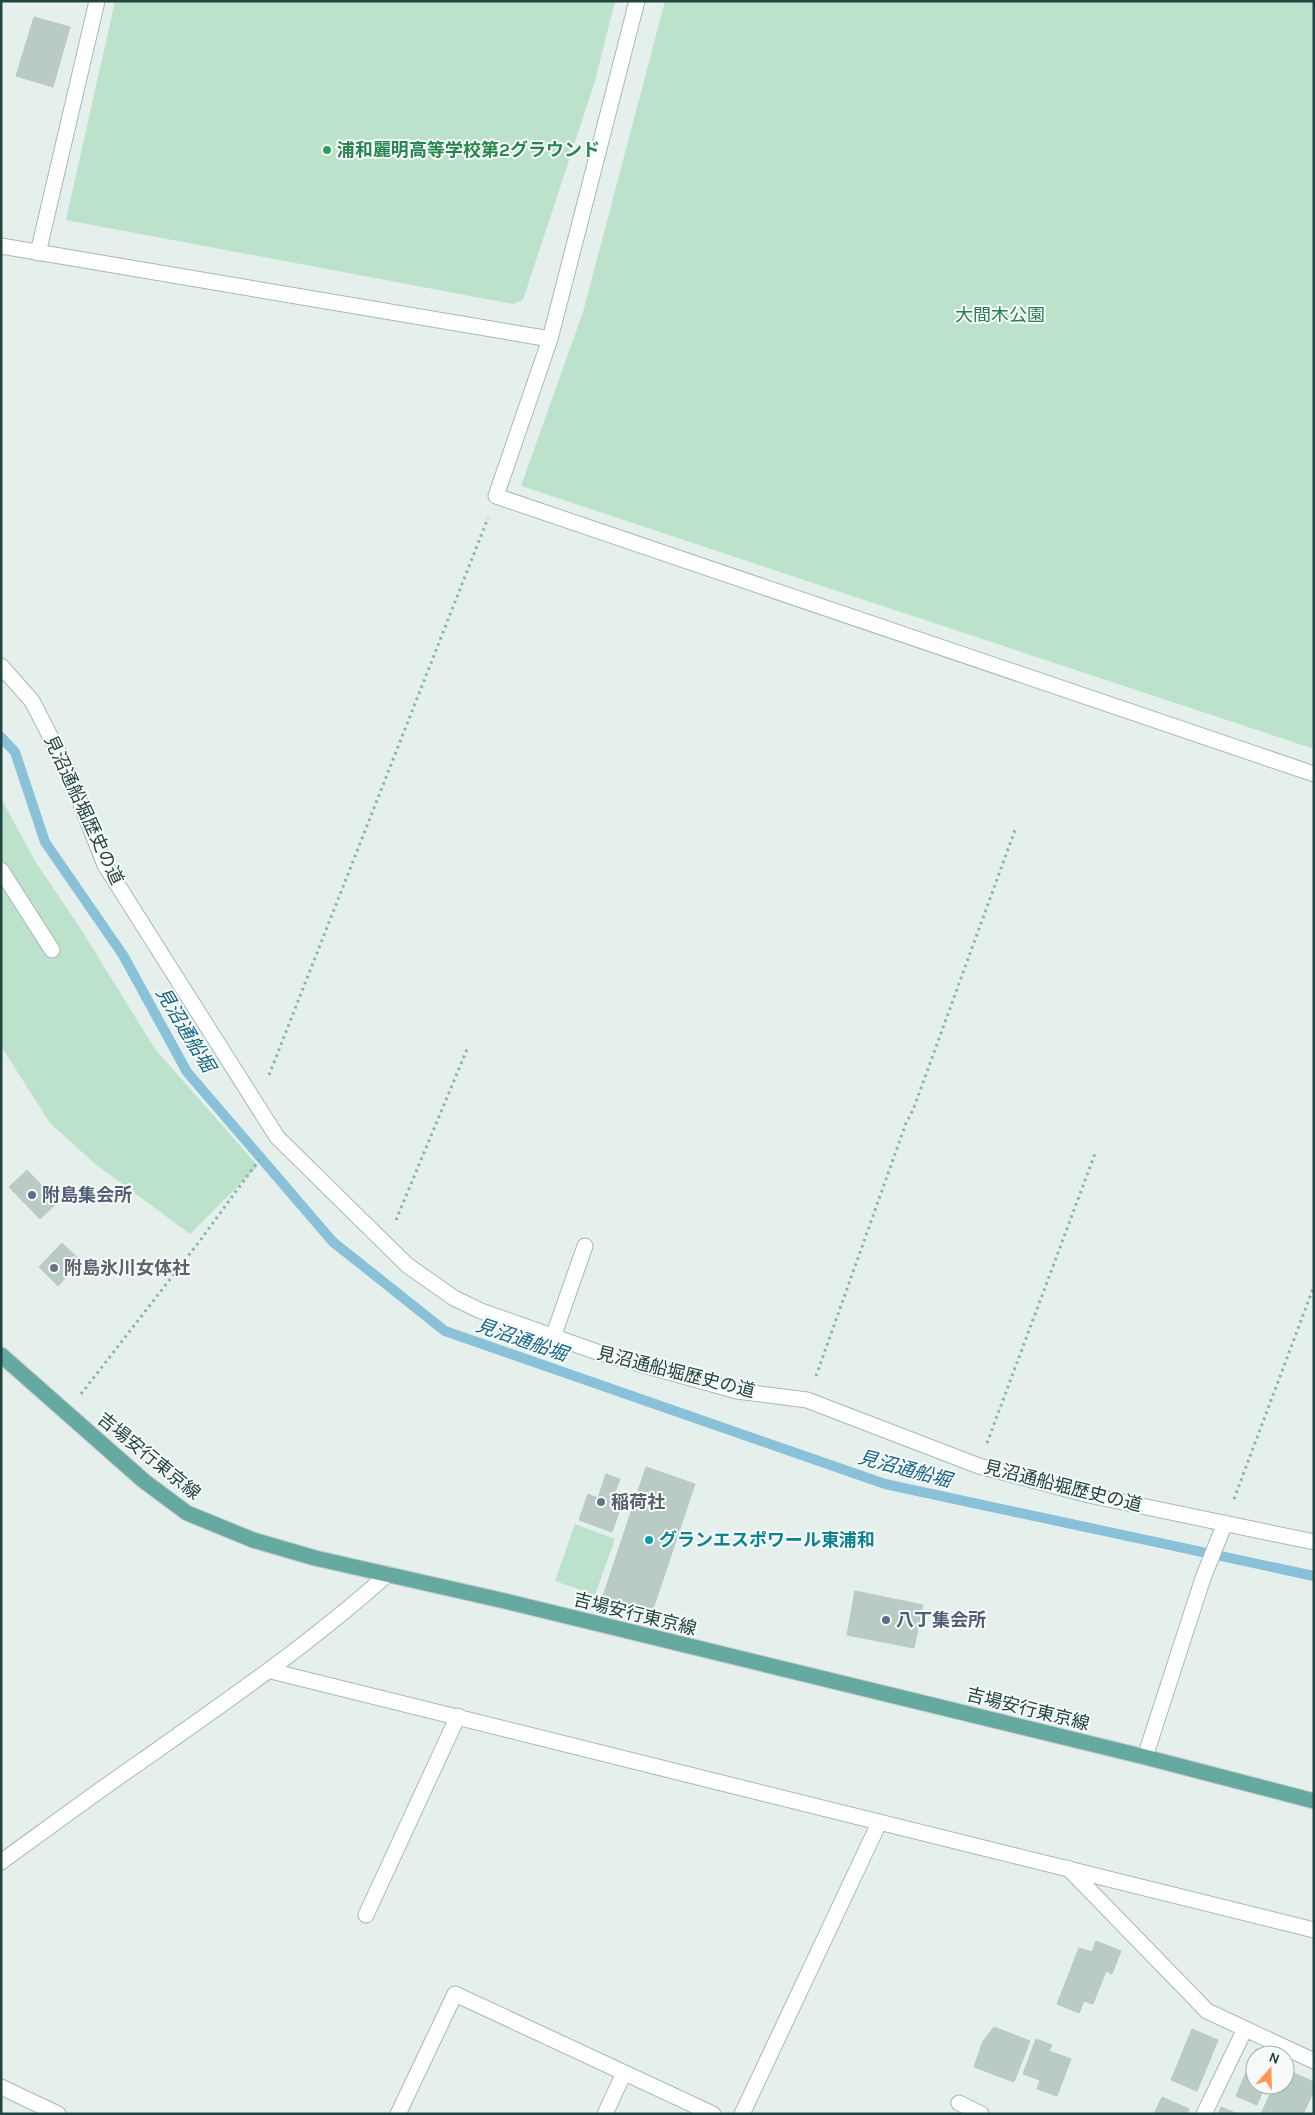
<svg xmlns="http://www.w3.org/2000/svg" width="1315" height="2115" font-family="Karla,'Noto Sans JP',sans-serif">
<rect width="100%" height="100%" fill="#e5f0ec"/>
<path fill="#bce2cc" d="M 115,1 L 615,1 L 595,81 L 523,300 L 513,304 L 66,220 Z
M 665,1 L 1314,1 L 1314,749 L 521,486 L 583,312 Z
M 1,798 L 35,861 L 82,931 L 155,1049 L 258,1166 L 190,1234 L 94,1163 L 50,1123 L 1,1046 Z
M 575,1524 L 615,1539 L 595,1595 L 555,1581 Z"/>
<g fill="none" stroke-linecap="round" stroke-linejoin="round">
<path stroke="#89c1d9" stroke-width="10" d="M 1,737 L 15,752 L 45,842 L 123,955 L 187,1072 L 333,1242 L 445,1331 L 885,1484 L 1314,1576"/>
</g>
<path fill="#bacbc6" stroke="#b7cac5" d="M 34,17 L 70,27 L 53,87 L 16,76 Z
M 27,1170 L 58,1202 L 40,1219 L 9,1187 Z
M 62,1243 L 81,1261 L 58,1286 L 39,1267 Z
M 646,1467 L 695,1484 L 652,1612 L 603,1596 Z
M 606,1474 L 620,1479 L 612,1500 L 622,1504 L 612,1532 L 579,1520 L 588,1494 L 598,1498 Z
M 855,1591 L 923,1605 L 914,1648 L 847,1635 Z
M 1096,1941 L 1121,1951 L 1112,1974 L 1106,1971 L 1093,2004 L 1084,2001 L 1079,2013 L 1057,2004 L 1079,1948 L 1092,1952 Z
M 994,2027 L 1030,2041 L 1014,2082 L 974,2067 L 983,2041 Z
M 1192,2029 L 1218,2040 L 1197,2091 L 1171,2080 Z
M 1036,2039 L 1052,2045 L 1049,2051 L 1071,2059 L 1057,2096 L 1037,2089 L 1040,2080 L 1023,2074 Z
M 1256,2049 L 1272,2055 L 1255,2055 L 1255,2085 L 1265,2085 L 1257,2105 L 1236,2096 Z
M 1285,2069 L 1314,2082 L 1314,2091 L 1303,2114 L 1261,2114 L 1274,2085 L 1285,2085 Z
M 1162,2097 L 1189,2109 L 1187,2114 L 1154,2114 Z
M 1221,2107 L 1238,2114 L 1218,2114 Z"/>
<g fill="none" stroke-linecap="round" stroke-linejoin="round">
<g stroke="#a7b9b5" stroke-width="17">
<path id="minor" d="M 637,1 L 550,339 L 496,496 L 1314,774
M 1,246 L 550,339
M 38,253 L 97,1
M 1,666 L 32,701 L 67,769 L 105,865 L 277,1137 L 407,1265 L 454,1298 L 481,1311 L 600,1353 L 737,1391 L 807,1400 L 979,1466 L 1089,1495 L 1314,1542
M 1,870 L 52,950
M 553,1337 L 585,1246
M 271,1671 L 1314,1930
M 1145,1757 L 1203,1578 L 1225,1523
M 1,1862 C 48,1828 95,1793 143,1760 C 227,1701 311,1643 388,1574
M 1068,1868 L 1207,2011 L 1314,2061
M 366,1915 L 458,1716
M 1,2087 L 58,2114
M 959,2103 L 981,2114
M 398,2114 L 455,1994 L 713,2114
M 605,2114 L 624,2073
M 742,2114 L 879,1823
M 1204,2114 L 1245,2029"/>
</g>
<g stroke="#c1cbca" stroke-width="17">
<path id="major" d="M 1,1355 L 144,1481 L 187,1513 L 253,1540 L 315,1558 L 509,1602 L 1145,1757 L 1314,1801"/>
</g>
<path stroke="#83b6ad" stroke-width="3" stroke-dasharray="2.5 4" stroke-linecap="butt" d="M 269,1075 L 488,518
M 396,1220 L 468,1047
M 816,1376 L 906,1123 L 913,1110 L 1015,830
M 81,1394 L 199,1242 L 262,1156
M 987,1443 L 1096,1151
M 1234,1499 L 1314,1286"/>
<use href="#minor" stroke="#fff" stroke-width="15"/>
<use href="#major" stroke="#66a9a1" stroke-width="15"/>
</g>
<circle fill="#2e9e5b" stroke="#f6fbf9" stroke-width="2" cx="327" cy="150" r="5"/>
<g fill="#5c6f8a" stroke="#f6fbf9" stroke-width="2">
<circle cx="32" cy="1195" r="5"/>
<circle cx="886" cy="1620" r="5"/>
</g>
<g fill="#6b7280" stroke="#f6fbf9" stroke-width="2">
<circle cx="54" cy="1268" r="5"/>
<circle cx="601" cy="1502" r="5"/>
</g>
<circle fill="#0f9aa8" stroke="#f6fbf9" stroke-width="2" cx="649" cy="1540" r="5"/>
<g text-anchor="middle" stroke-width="4" stroke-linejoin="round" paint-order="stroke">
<g font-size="18" font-weight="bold" fill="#27864d" stroke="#f6fbf9" text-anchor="start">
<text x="337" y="156">浦和麗明高等学校第2グラウンド</text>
</g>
<g font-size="18" fill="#277f56" stroke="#f6fbf9">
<text x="1000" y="321">大間木公園</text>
</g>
<g font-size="18" fill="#224440" stroke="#f6fbf9">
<text transform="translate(84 810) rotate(65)" y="6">見沼通船堀歴史の道</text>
<text transform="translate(676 1372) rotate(14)" y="6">見沼通船堀歴史の道</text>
<text transform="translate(149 1456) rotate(39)" y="6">吉場安行東京線</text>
<text transform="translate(1063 1486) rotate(14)" y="6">見沼通船堀歴史の道</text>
<text transform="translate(635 1614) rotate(14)" y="6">吉場安行東京線</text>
<text transform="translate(1028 1709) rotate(14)" y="6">吉場安行東京線</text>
</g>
<g font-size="18" font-weight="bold" fill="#4e5e75" stroke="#f6fbf9" text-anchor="start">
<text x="42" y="1201">附島集会所</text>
<text x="896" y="1626">八丁集会所</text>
</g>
<g font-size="18" font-weight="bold" fill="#5b616d" stroke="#f6fbf9" text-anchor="start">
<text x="64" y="1274">附島氷川女体社</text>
<text x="611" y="1508">稲荷社</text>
</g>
<g font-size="18" font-weight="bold" fill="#0d838f" stroke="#f6fbf9" text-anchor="start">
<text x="659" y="1546">グランエスポワール東浦和</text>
</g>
<g font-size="19" font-style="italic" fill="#156487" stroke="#f6fbf9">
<text transform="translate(186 1029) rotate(59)" y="7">見沼通船堀</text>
<text transform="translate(522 1339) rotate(19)" y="7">見沼通船堀</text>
<text transform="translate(905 1468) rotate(15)" y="7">見沼通船堀</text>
</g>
</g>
<rect width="1315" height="2115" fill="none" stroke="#224440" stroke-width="5"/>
<g transform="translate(1270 2070) rotate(20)"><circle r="24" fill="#f6fbf9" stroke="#a1b2af"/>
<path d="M0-4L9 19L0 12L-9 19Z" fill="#ff9654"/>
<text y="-8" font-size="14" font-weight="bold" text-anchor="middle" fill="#224440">N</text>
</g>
</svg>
